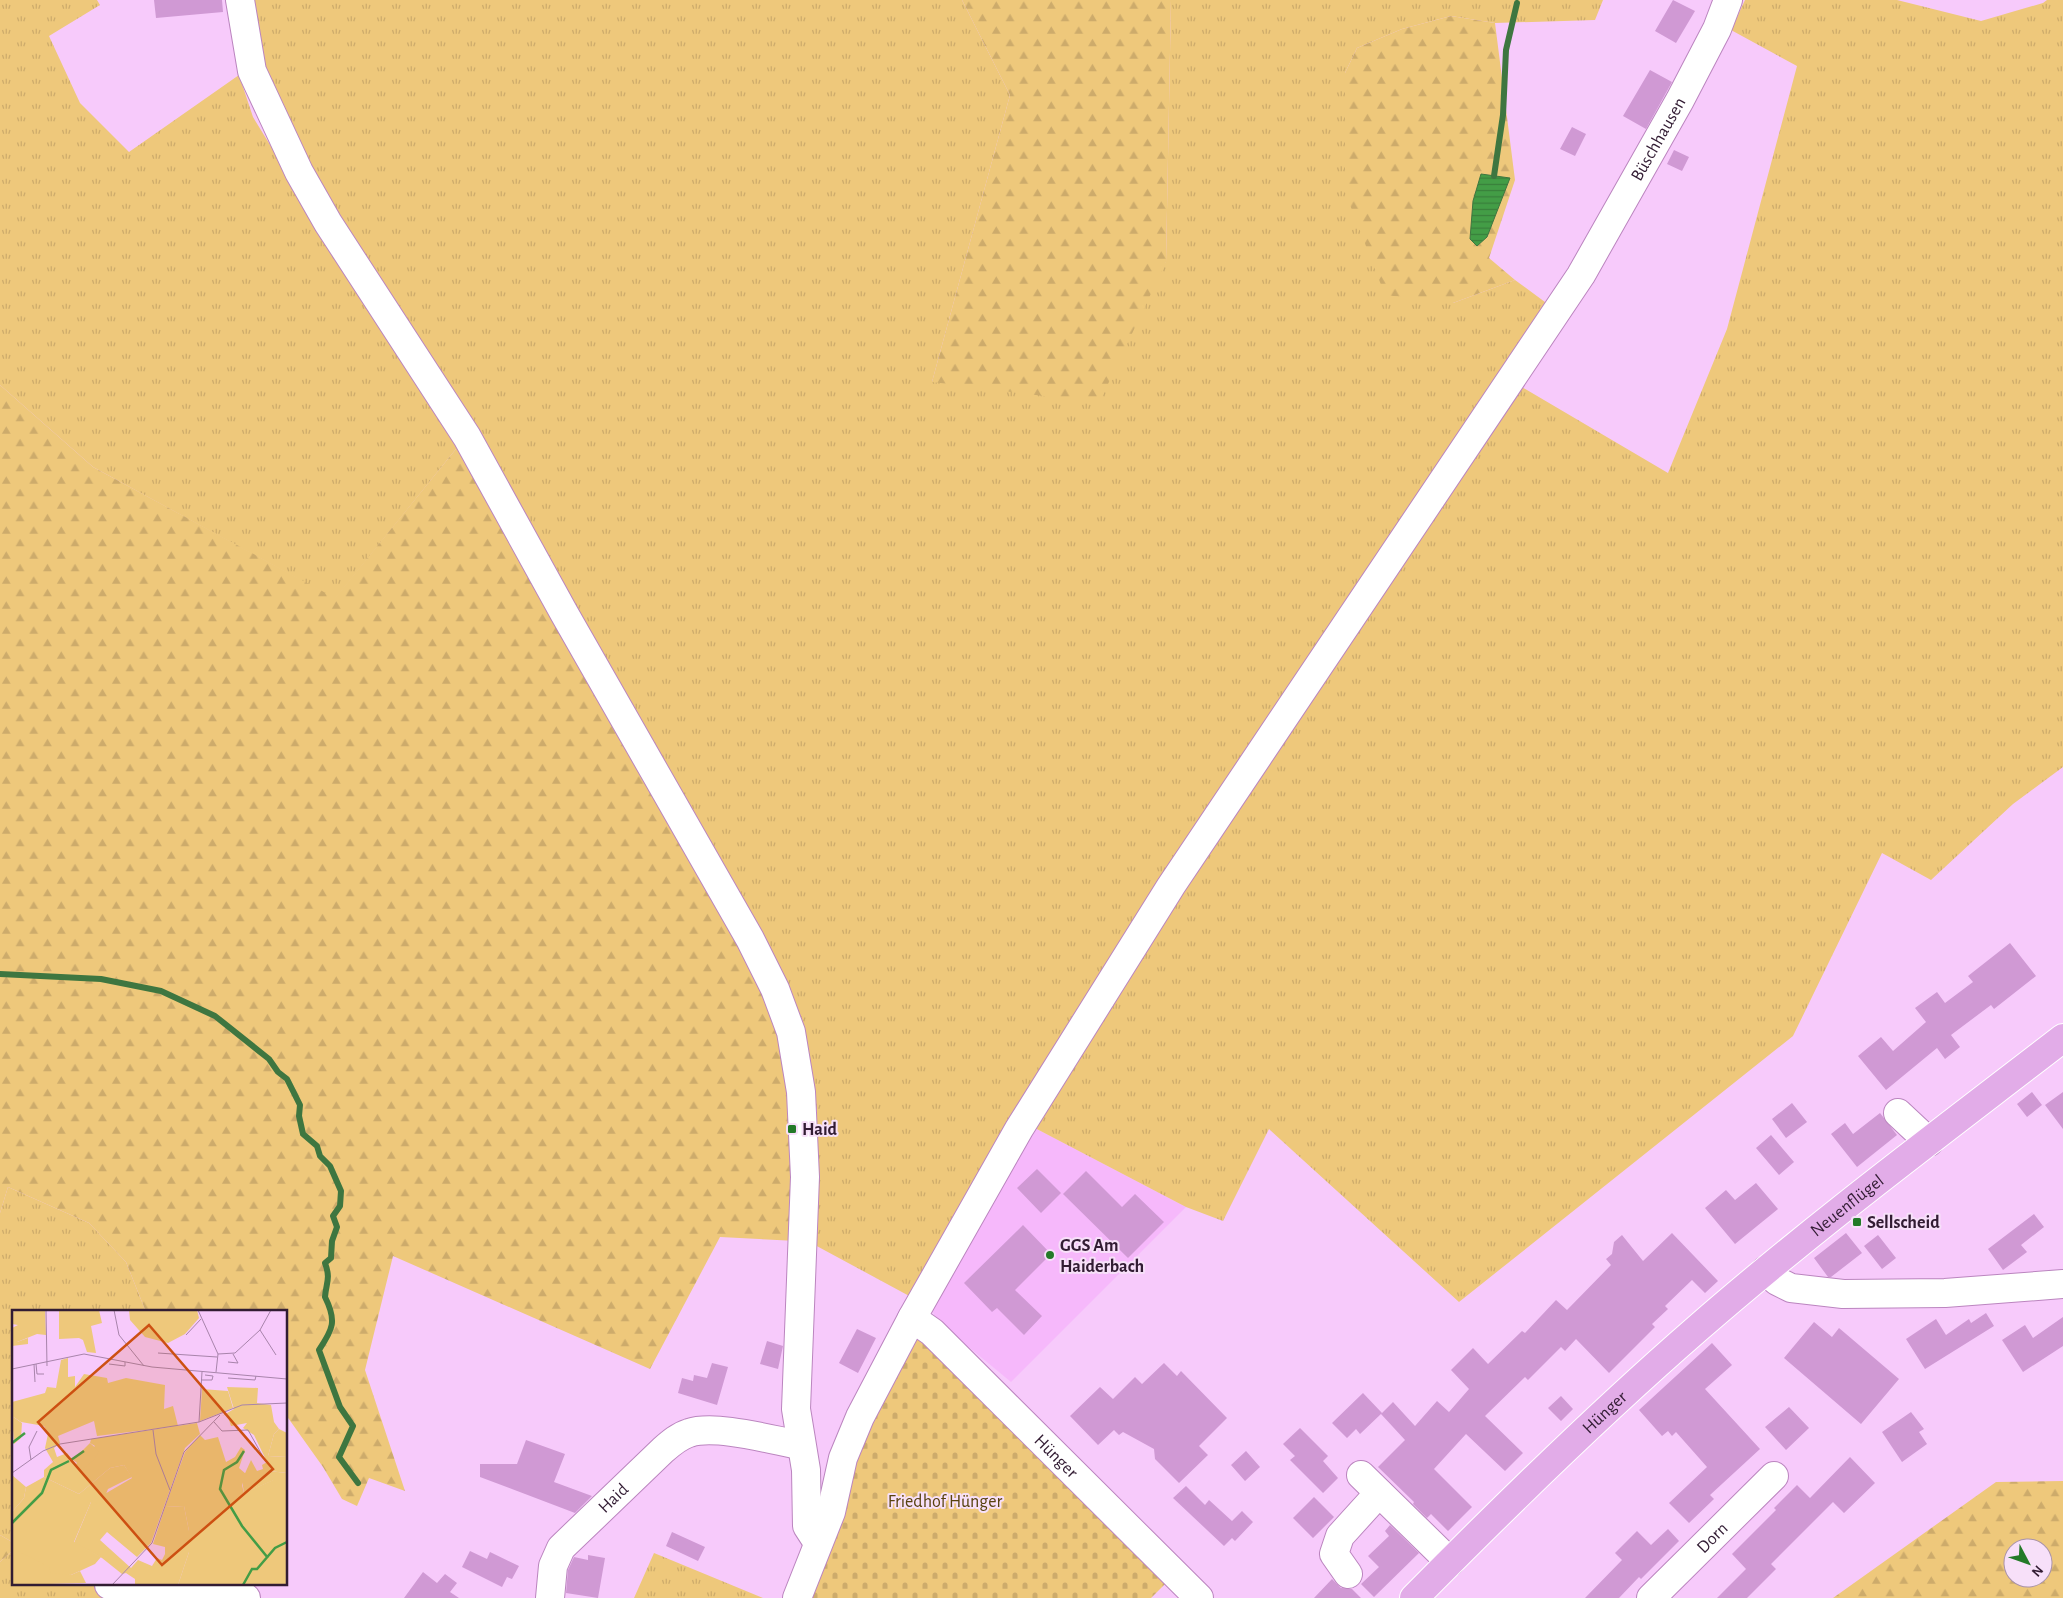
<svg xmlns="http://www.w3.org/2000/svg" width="2063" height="1598" font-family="'Alegreya Sans',sans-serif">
<defs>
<pattern id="grass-tufts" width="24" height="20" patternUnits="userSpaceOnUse" patternTransform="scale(1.25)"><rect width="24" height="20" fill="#eec87b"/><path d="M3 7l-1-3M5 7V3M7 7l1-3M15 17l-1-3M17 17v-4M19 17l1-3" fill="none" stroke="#cdab6b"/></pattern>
<pattern id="forest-firs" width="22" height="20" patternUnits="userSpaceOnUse" patternTransform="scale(1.25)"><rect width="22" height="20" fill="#eec87b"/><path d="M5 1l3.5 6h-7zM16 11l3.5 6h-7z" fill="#cdab6b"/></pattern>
<pattern id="cemetery-stones" width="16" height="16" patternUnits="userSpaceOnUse" patternTransform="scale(1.25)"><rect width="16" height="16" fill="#eec87b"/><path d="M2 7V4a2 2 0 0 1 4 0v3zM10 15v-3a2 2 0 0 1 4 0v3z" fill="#cdab6b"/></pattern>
<pattern id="water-rules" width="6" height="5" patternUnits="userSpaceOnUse" patternTransform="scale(1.25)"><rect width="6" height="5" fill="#439d46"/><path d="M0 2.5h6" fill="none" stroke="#397f3b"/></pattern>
</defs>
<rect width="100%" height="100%" fill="#f7cafb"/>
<path fill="#f6b8fb" d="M 1031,1126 L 1186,1207 L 1011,1382 L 936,1320 L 932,1309 Z"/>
<path fill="url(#grass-tufts)" d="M 0,0 L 97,0 L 100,5 L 49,36 L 80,103 L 129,152 L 239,75 L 253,117 L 324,233 L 460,444 L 335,599 L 93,467 L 0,385 Z
M 253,0 L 962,0 L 1010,95 L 932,382 L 1166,262 L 1171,0 L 1603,0 L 1595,20 L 1495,23 L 1451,16 L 1402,29 L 1357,48 L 1345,73 L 1453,303 L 1515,280 L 1549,305 L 913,1298 L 813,1244 L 817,1111 L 802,1019 L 749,915 L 307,169 L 260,63 Z
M 1745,0 L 1897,0 L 1981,21 L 2043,3 L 2047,0 L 2063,0 L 2063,767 L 2013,804 L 1931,880 L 1882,853 L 1793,1036 L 1459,1302 L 1269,1129 L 1223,1221 L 1186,1207 L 1031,1126 L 1192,875 L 1520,386 L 1668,473 L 1727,329 L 1797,66 L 1731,30 Z
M 8,1187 L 89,1223 L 126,1262 L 146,1312 L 14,1312 L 14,1543 L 0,1535 L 0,1213 Z
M 14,1549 L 14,1584 L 97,1584 L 99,1594 L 112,1597 L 200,1598 L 0,1598 L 0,1562 Z
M 654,1553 L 763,1598 L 634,1598 Z"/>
<path fill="url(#forest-firs)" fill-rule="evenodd" d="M 962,0 L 1171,0 L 1166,262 L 1099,403 L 932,382 L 1010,95 Z
M 1451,16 L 1495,23 L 1515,180 L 1489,258 L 1515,280 L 1453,303 L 1385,295 L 1345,192 L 1345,73 L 1357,48 L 1402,29 Z
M 0,385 L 93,467 L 335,598 L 460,444 L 743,945 L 780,1036 L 796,1127 L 797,1241 L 720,1237 L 650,1369 L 393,1256 L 365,1370 L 405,1491 L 369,1478 L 357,1506 L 342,1499 L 323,1467 L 286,1415 L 286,1312 L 146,1312 L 126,1262 L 89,1223 L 8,1187 L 0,1213 Z
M 2063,1481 L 2063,1598 L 1833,1598 L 1996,1482 ZM 2013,1548 L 2043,1548 L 2043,1578 L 2013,1578 Z
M 0,1535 L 14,1543 L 14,1549 L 0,1562 Z"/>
<path fill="url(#cemetery-stones)" d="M 915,1338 L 924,1339 L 1166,1583 L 1151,1598 L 808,1598 L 832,1547 L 854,1465 L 872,1420 Z"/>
<path fill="url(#water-rules)" stroke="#3e7640" d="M 1481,174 L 1510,178 L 1487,237 L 1477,246 L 1470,239 L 1473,201 Z"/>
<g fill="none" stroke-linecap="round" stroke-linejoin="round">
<path stroke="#3e7640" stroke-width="6" d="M 1494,176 L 1503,115 L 1506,50 L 1517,3
M 0,974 L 101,979 L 161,991 L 215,1016 L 269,1059 L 278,1072 L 287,1079 L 300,1105 L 299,1116 L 303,1134 L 317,1146 L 320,1156 L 330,1166 L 341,1191 L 340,1206 L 333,1216 L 337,1227 L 332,1241 L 331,1258 L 325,1263 C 331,1279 326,1283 325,1297 C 337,1321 333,1329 319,1350 L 340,1407 L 353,1426 L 339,1457 L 358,1483"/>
</g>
<path fill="#d099d4" d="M 154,0 L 222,0 L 223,12 L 156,18 Z
M 1673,0 L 1695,11 L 1676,43 L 1655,31 Z
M 1650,70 L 1672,82 L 1646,129 L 1623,116 Z
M 1572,127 L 1586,134 L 1575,156 L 1560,149 Z
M 1674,150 L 1689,157 L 1682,171 L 1667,164 Z
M 2010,943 L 2036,976 L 1994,1009 L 1991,1005 L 1951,1035 L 1960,1047 L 1945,1059 L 1937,1048 L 1886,1090 L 1858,1056 L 1881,1037 L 1893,1051 L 1926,1022 L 1915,1008 L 1937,992 L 1945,1003 L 1973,982 L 1968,976 Z
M 2032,1092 L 2042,1105 L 2027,1117 L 2017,1104 Z
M 2063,1092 L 2063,1129 L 2045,1105 Z
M 1792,1103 L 1807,1122 L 1786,1138 L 1772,1119 Z
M 1880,1113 L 1897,1135 L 1857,1167 L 1831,1134 L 1845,1123 L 1853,1134 Z
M 1771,1135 L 1794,1162 L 1779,1175 L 1756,1148 Z
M 1037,1169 L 1061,1193 L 1041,1213 L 1017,1188 Z
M 1086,1171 L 1122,1207 L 1135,1194 L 1164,1222 L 1128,1258 L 1063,1194 Z
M 1756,1183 L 1778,1209 L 1735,1244 L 1705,1208 L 1726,1190 L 1735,1200 Z
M 2034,1214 L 2044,1227 L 2021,1245 L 2027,1252 L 2003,1270 L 1988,1249 Z
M 1023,1225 L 1051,1254 L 1015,1290 L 1042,1316 L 1024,1335 L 997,1308 L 992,1312 L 964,1283 Z
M 1672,1233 L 1718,1281 L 1705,1293 L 1692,1280 L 1665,1306 L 1668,1309 L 1652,1324 L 1655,1327 L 1609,1373 L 1576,1339 L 1565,1351 L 1561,1347 L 1528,1380 L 1525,1377 L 1485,1416 L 1523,1453 L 1505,1471 L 1466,1434 L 1434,1469 L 1472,1507 L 1448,1531 L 1431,1514 L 1427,1518 L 1413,1504 L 1414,1502 L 1378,1467 L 1405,1440 L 1381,1414 L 1393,1402 L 1415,1426 L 1437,1401 L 1449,1412 L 1469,1389 L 1451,1370 L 1473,1348 L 1488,1364 L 1522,1331 L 1525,1333 L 1556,1300 L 1567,1310 L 1611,1265 L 1606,1259 L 1612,1254 L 1614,1242 L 1622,1235 L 1643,1261 Z
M 1846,1233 L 1862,1253 L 1831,1277 L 1828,1277 L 1814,1258 Z
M 1878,1235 L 1896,1258 L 1882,1269 L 1864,1246 Z
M 1986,1313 L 1994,1326 L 1925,1369 L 1906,1339 L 1936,1319 L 1946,1335 L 1969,1319 L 1971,1323 Z
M 2063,1317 L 2063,1346 L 2023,1372 L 2002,1340 L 2025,1325 L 2033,1338 Z
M 1814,1322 L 1832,1337 L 1839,1328 L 1899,1379 L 1861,1424 L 1784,1358 Z
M 857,1329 L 876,1338 L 858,1373 L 839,1363 Z
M 767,1341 L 783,1346 L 778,1369 L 760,1364 Z
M 1712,1343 L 1732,1365 L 1705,1389 L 1760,1449 L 1710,1495 L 1714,1499 L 1689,1523 L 1669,1503 L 1707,1467 L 1676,1432 L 1672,1436 L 1668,1431 L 1662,1436 L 1639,1410 Z
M 712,1363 L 728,1367 L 717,1405 L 678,1393 L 682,1378 L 693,1381 L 694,1375 L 707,1378 Z
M 1164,1363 L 1177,1376 L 1181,1371 L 1227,1418 L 1199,1446 L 1208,1455 L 1179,1483 L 1155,1459 L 1154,1449 L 1123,1432 L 1119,1435 L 1114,1430 L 1098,1445 L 1070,1416 L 1100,1387 L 1113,1399 L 1135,1377 L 1142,1384 Z
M 1363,1393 L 1382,1413 L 1360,1434 L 1356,1429 L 1347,1438 L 1332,1423 Z
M 1561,1396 L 1573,1409 L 1561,1421 L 1548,1408 Z
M 1789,1407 L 1809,1428 L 1786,1450 L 1765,1427 Z
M 1911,1412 L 1924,1429 L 1919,1432 L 1927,1444 L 1902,1462 L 1882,1432 Z
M 1300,1428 L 1328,1456 L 1323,1461 L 1338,1478 L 1323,1493 L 1290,1460 L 1295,1456 L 1283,1444 Z
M 526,1440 L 565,1454 L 554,1482 L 592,1496 L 575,1513 L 480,1477 L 480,1464 L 517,1464 Z
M 1246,1451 L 1260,1467 L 1245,1481 L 1231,1465 Z
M 1850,1457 L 1875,1483 L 1844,1513 L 1833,1502 L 1771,1564 L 1776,1569 L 1747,1598 L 1717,1598 L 1746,1569 L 1732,1554 L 1776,1510 L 1774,1508 L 1797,1485 L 1810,1498 Z
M 1186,1486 L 1205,1505 L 1209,1500 L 1232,1521 L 1242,1511 L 1253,1522 L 1235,1541 L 1232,1538 L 1224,1546 L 1173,1498 Z
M 1314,1497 L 1334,1517 L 1313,1538 L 1293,1518 Z
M 1390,1525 L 1419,1553 L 1374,1597 L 1361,1584 L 1379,1567 L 1368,1556 L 1389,1536 L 1385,1531 Z
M 1668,1529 L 1679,1541 L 1641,1579 L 1639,1577 L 1619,1598 L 1585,1598 L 1622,1560 L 1615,1553 L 1637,1531 L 1651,1545 Z
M 672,1532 L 705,1547 L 698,1561 L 666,1546 Z
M 470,1551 L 487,1559 L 490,1552 L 519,1566 L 512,1579 L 507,1577 L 502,1587 L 462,1567 Z
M 588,1555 L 605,1558 L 598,1598 L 566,1593 L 568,1570 L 574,1557 L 588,1560 Z
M 423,1572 L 437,1583 L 445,1574 L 457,1583 L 450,1592 L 459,1598 L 404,1598 Z
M 1332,1579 L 1341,1588 L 1352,1589 L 1361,1598 L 1314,1598 Z"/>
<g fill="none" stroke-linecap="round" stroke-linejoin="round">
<g stroke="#bb85bf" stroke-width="30">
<g id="minor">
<path d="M 240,0 L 252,71 L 299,172 L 328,223 L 467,437 L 564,613 L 750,939 L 775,989 L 791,1032 L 801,1092 L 805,1177 L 796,1409 L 806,1470 L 807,1526 L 818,1543"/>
<path d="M 1898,1113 L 1929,1142"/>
<path d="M 1765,1271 L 1777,1281 L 1791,1288 L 1843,1294 L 1945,1293 L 2063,1284"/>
<path id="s1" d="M 912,1318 L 932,1332 L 1199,1598"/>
<path d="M 1361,1475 L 1450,1562"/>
<path d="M 1348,1574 L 1334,1554 L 1340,1536 L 1379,1493"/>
<path d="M 109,1585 L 246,1598"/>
<path id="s2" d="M 550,1598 L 553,1566 L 561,1548 L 663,1450 C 671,1443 679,1436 689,1433 C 715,1424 772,1440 800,1445"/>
<path id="s3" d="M 797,1598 L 831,1512 L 843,1458 L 860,1417 L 912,1318 L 1019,1129 L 1171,886 L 1581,275 L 1680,100 L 1717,29 L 1728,0"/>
<path id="s4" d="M 1651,1598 L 1774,1476"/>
</g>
</g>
<g stroke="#fff" stroke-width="30">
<g id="major">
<path id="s5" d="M 1414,1598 C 1506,1505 1600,1413 1698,1328 C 1815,1226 1940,1133 2063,1038"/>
</g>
</g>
<use href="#minor" stroke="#fff" stroke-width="28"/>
<use href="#major" stroke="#e2ace8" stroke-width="28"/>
</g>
<g fill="#237a28" stroke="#f7e0f9" stroke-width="2">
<rect x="787" y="1124" width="10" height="10" rx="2.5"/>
<rect x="1852" y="1217" width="10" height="10" rx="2.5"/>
<circle cx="1050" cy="1255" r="5"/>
</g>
<g text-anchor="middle" stroke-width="4" stroke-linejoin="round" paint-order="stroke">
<g font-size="18" fill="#321c33" stroke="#f7e0f9">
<text dy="6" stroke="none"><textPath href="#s3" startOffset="1700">Büschhausen</textPath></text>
<text dy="6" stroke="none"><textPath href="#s5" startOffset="585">Neuenflügel</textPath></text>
<text dy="6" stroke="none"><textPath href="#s5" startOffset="266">Hünger</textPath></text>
<text dy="6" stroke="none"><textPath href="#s1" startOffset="200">Hünger</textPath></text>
<text dy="6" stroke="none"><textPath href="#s2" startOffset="124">Haid</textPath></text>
<text dy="6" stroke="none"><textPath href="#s4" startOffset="86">Dorn</textPath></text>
</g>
<g font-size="18" font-weight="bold" fill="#321c33" stroke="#f7e0f9" text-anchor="start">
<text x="802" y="1135">Haid</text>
<text x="1867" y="1228">Sellscheid</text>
<text x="1060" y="1251">GGS Am<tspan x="1060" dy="21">Haiderbach</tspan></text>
</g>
<g font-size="18" fill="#58420f" stroke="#f7e0f9">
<text x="945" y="1507">Friedhof Hünger</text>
</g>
</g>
<g transform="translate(12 1310)">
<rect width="275" height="275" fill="#f7cafb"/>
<path d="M 7,0 L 33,0 L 34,25 L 25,24 L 5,32 L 0,18 L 6,15 L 0,14 L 0,2 ZM 47,0 L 87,0 L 90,13 L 79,16 L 84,43 L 75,42 L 71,30 L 67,28 L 47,29 ZM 56,48 L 56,67 L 63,66 L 63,77 L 72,64 L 95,68 L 96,73 L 114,68 L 153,75 L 152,99 L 161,96 L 166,116 L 85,126 L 82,111 L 46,126 L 48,133 L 42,138 L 45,147 L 55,143 L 64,154 L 83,136 L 78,133 L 79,129 L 185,113 L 188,124 L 173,138 L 139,233 L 125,247 L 95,222 L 88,230 L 119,258 L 126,250 L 140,256 L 145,248 L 150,250 L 153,244 L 153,237 L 141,234 L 153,197 L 172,196 L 177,221 L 177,242 L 166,275 L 123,275 L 123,269 L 114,263 L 110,264 L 90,248 L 62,233 L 79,192 L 120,168 L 112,155 L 98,158 L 67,184 L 32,167 L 32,160 L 41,152 L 33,138 L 36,124 L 32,116 L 9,112 L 0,106 L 0,92 L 33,83 L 35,77 L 44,78 L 49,50 ZM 215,77 L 246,78 L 245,93 L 259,95 L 262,112 L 267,119 L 262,124 L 256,146 L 275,147 L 275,163 L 257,161 L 262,170 L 232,183 L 230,170 L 239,150 L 245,161 L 251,159 L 250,155 L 255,152 L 242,125 L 231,118 L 235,113 L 219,116 L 215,104 L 210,106 L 222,99 ZM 0,165 L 14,177 L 12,188 L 0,202 ZM 0,237 L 59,265 L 68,261 L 74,273 L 0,275 Z" fill="#eec87b"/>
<path d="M 117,0 L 185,0 L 187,8 L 173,24 L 156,33 L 133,27 L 118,10 ZM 0,18 L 8,25 L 5,32 L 16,28 L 16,34 L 0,36 ZM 0,106 L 10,113 L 9,128 L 2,134 ZM 267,119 L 275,123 L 275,147 L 256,146 L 262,124 ZM 188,125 L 193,130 L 206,127 L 214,152 L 223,147 L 229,137 L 233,140 L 227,158 L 234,164 L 230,175 L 232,183 L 261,170 L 257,161 L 275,163 L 275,275 L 166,275 L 177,242 L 177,221 L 172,196 L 153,197 L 173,142 ZM 78,133 L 87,141 L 82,150 L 72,158 L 61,150 ZM 112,155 L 120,167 L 96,179 L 90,194 L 79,192 L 62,232 L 89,247 L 83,254 L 59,265 L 39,263 L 37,257 L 0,238 L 0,202 L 12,188 L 14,177 L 32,167 L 67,184 L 98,158 Z" fill="#eec87b"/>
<path d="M 190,79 L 216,81 L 221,98 L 188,111 Z" fill="#eec87b"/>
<path fill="none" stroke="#439d46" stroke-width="2.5" d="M 0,133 L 13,123M 232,141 L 225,152 L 212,160 L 208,179 L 230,216 L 256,248M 59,150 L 72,141M 0,213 L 30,183 L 39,160 L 57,151M 231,275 L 240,259 L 245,259 L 263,238 L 275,232"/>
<path fill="none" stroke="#a884ab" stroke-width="1" d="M 34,0 L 35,56M 102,0 L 107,25 L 132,56M 186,0 L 206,44 L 204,62M 248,20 L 264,45M 174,25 L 189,9M 146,43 L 205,47M 206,44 L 223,43 L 248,20 L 259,0M 216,52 L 226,53 L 221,44M 22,54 L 23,72M 24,54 L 25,64 L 32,64M 97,54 L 113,56 L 113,52M 0,59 L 72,44 L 140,57 L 275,69M 216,68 L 243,70 L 244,66M 189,70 L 200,70 L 201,66 L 193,65M 187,112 L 190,62M 202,112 L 210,121 L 236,120 L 254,152M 141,120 L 144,144 L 158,180M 19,150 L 17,137 L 25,121M 0,163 L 31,141 L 48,134 L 187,112 L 230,95 L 275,93M 100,275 L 140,233 L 172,142 L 208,105"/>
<path fill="#cd5012" fill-opacity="0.15" stroke="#cd5012" stroke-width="2.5" d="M 137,15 L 261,159 L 150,255 L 26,112 Z"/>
<rect width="275" height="275" fill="none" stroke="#321c33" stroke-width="2.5"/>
</g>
<g transform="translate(2028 1563) rotate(131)"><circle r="24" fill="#f7e0f9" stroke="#a892aa"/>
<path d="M0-4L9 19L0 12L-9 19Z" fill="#237a28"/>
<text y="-8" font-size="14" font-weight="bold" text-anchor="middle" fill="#321c33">N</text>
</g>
</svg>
